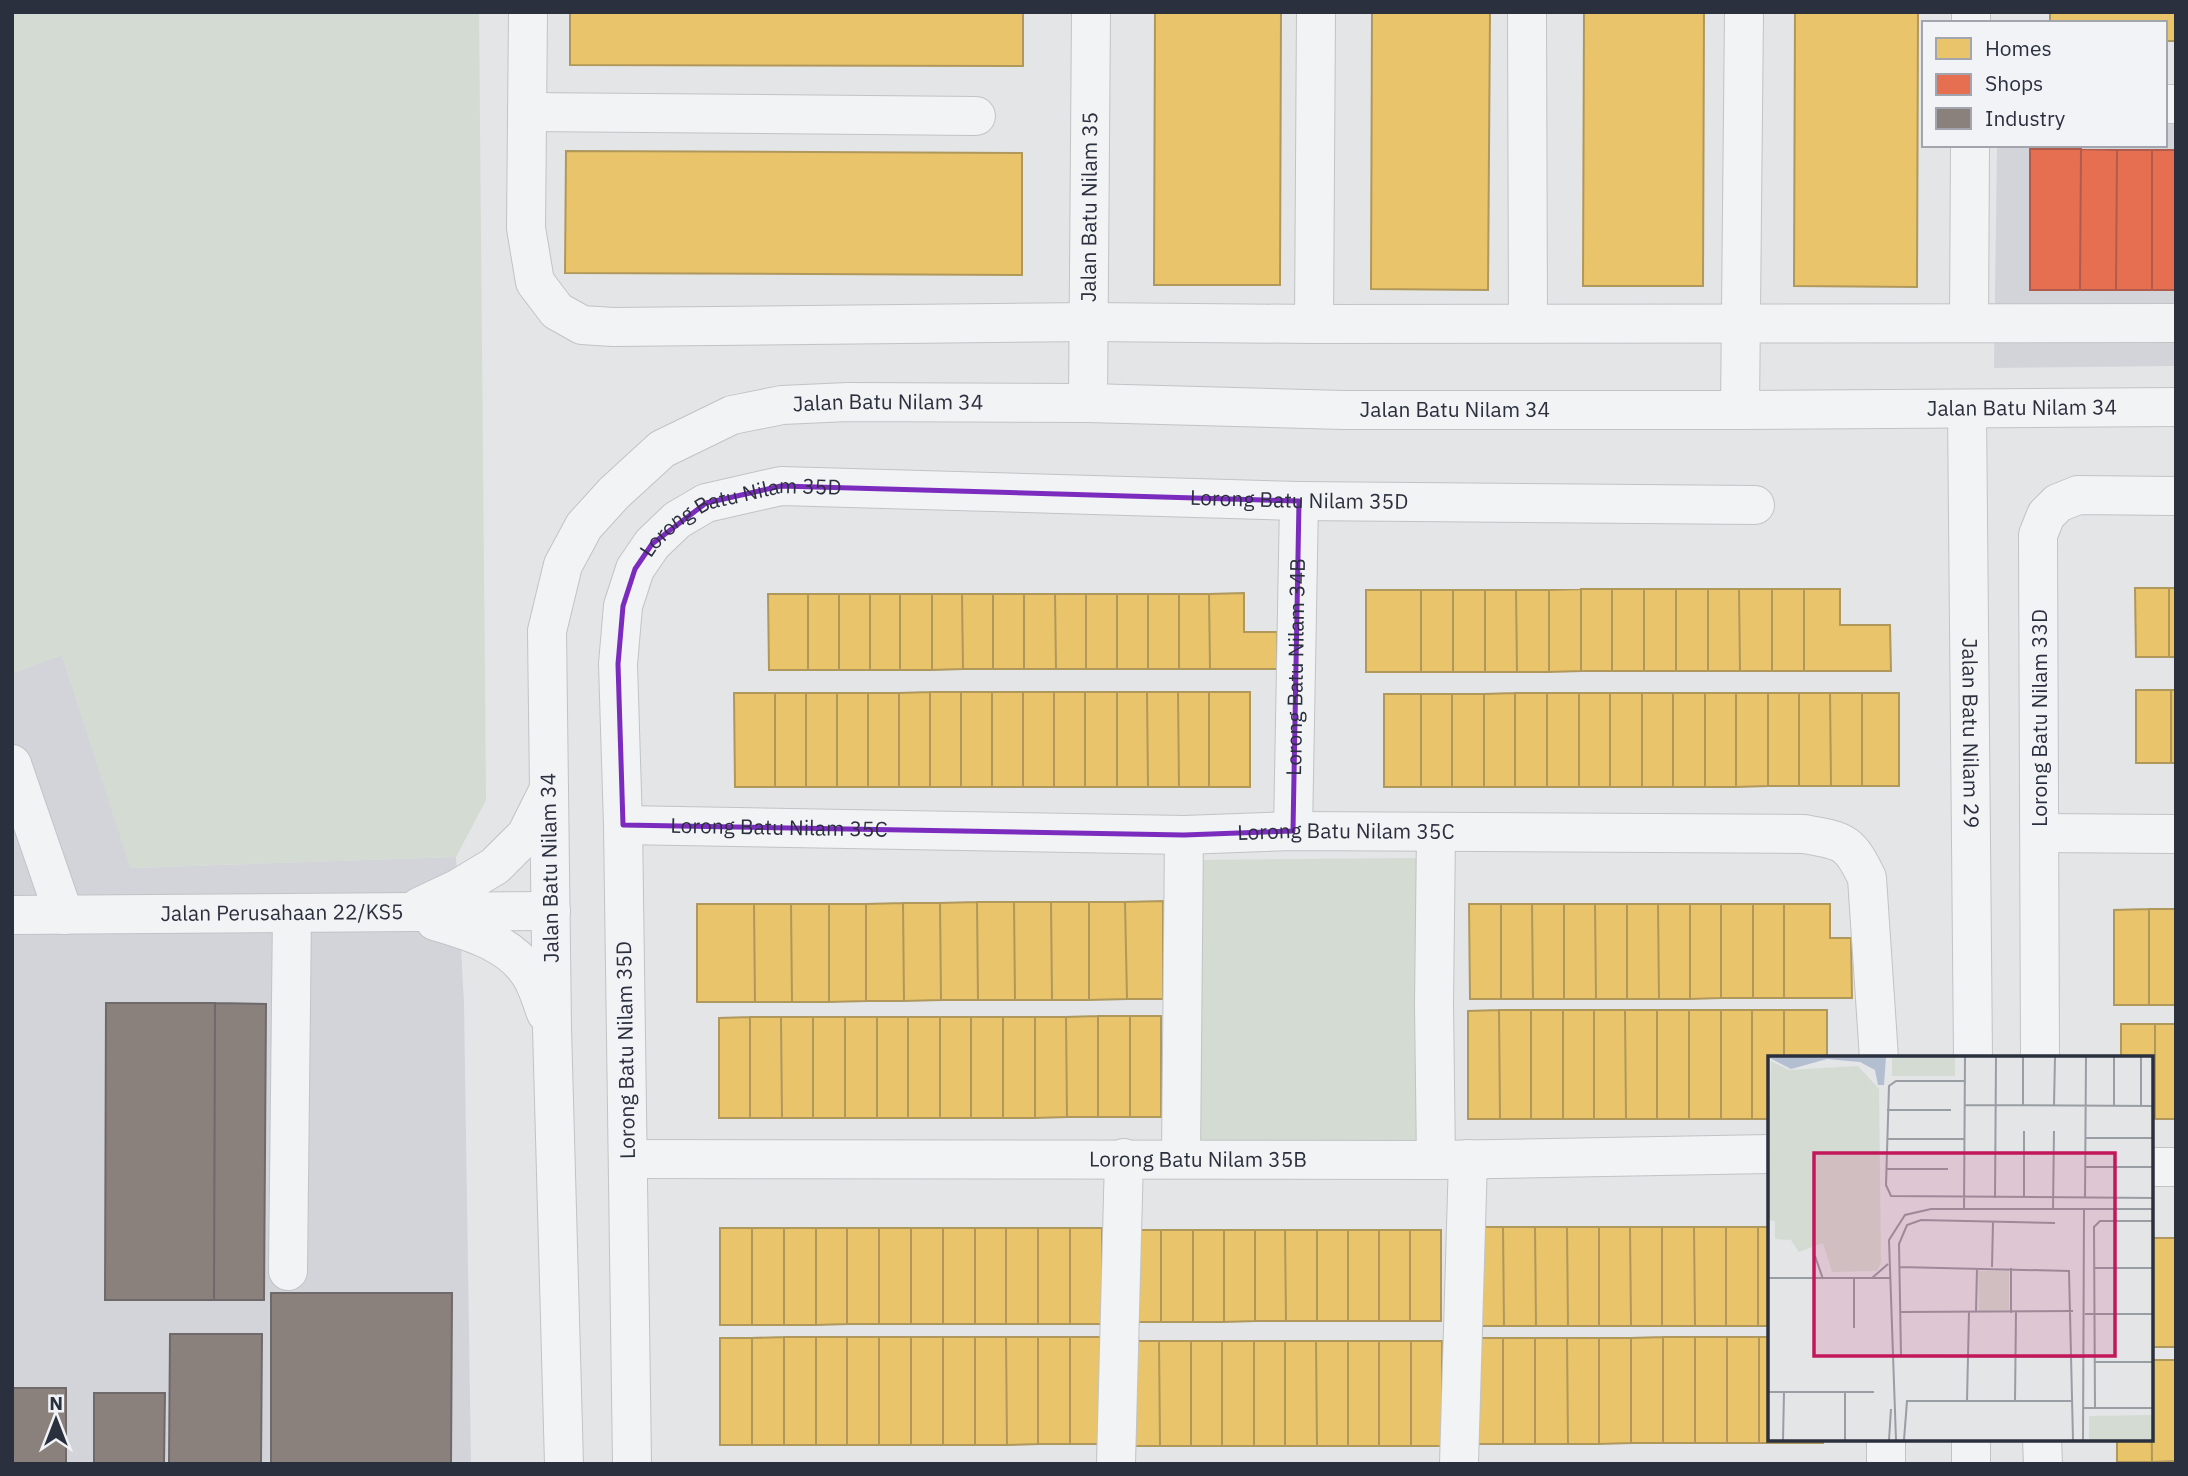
<svg xmlns="http://www.w3.org/2000/svg" width="2188" height="1476" font-family="'IBM Plex Sans',sans-serif">
<rect width="100%" height="100%" fill="#e3e5e7"/>
<path fill="#d2d4da" d="M 2165,115 L 2176,115 L 2176,366 L 1994,368 L 1997,145 L 2165,145 Z
M 62,655 L 131,868 L 456,857 L 464,1004 L 471,1464 L 12,1464 L 12,673 Z"/>
<path fill="#d3dbd3" d="M 12,12 L 479,12 L 486,800 L 456,857 L 130,868 L 62,655 L 12,673 Z
M 1416,858 L 1419,1143 L 1199,1145 L 1196,860 Z"/>
<path fill="#e9c46a" stroke="#b0985d" stroke-width="2" d="M 570,12 L 1023,12 L 1023,66 L 570,65 Z
M 1155,12 L 1281,12 L 1280,285 L 1154,285 Z
M 1372,12 L 1490,12 L 1488,290 L 1371,289 Z
M 1584,12 L 1704,12 L 1703,286 L 1583,286 Z
M 1795,12 L 1918,12 L 1917,287 L 1794,286 Z
M 2050,12 L 2176,12 L 2176,41 L 2165,41 L 2165,23 L 2050,23 Z
M 566,151 L 1022,153 L 1022,275 L 565,273 Z
M 2135,588 L 2169,588 L 2169,657 L 2136,657 Z
M 2169,588 L 2176,588 L 2176,657 L 2169,657 Z
M 1581,589 L 1581,671 L 1549,672 L 1549,590 Z
M 1581,589 L 1612,589 L 1612,671 L 1581,671 Z
M 1612,589 L 1644,589 L 1644,671 L 1612,671 Z
M 1644,589 L 1676,589 L 1676,671 L 1644,671 Z
M 1676,589 L 1708,589 L 1708,671 L 1676,671 Z
M 1708,589 L 1739,589 L 1740,671 L 1708,671 Z
M 1739,589 L 1772,589 L 1772,671 L 1740,671 Z
M 1772,589 L 1804,589 L 1804,671 L 1772,671 Z
M 1804,589 L 1840,589 L 1840,625 L 1890,625 L 1891,671 L 1804,671 Z
M 1366,590 L 1421,590 L 1421,672 L 1366,672 Z
M 1421,590 L 1453,590 L 1453,672 L 1421,672 Z
M 1453,590 L 1485,590 L 1485,672 L 1453,672 Z
M 1485,590 L 1516,590 L 1517,672 L 1485,672 Z
M 1516,590 L 1549,590 L 1549,672 L 1517,672 Z
M 1244,593 L 1244,632 L 1277,632 L 1277,669 L 1210,669 L 1209,594 Z
M 768,594 L 808,594 L 808,670 L 769,670 Z
M 808,594 L 839,594 L 839,670 L 808,670 Z
M 839,594 L 870,594 L 870,670 L 839,670 Z
M 870,594 L 900,594 L 900,670 L 870,670 Z
M 900,594 L 932,594 L 932,670 L 900,670 Z
M 932,594 L 962,594 L 963,669 L 932,670 Z
M 962,594 L 993,594 L 993,669 L 963,669 Z
M 993,594 L 1024,594 L 1024,669 L 993,669 Z
M 1024,594 L 1055,594 L 1056,669 L 1024,669 Z
M 1055,594 L 1086,594 L 1086,669 L 1056,669 Z
M 1086,594 L 1117,594 L 1117,669 L 1086,669 Z
M 1117,594 L 1148,594 L 1148,669 L 1117,669 Z
M 1148,594 L 1179,594 L 1179,669 L 1148,669 Z
M 1179,594 L 1209,594 L 1210,669 L 1179,669 Z
M 2136,690 L 2171,690 L 2171,763 L 2136,763 Z
M 2171,690 L 2176,690 L 2176,763 L 2171,763 Z
M 930,692 L 961,692 L 961,787 L 930,787 Z
M 930,692 L 930,787 L 899,787 L 899,693 Z
M 961,692 L 992,692 L 992,787 L 961,787 Z
M 992,692 L 1023,692 L 1023,787 L 992,787 Z
M 1023,692 L 1054,692 L 1054,787 L 1023,787 Z
M 1054,692 L 1085,692 L 1085,787 L 1054,787 Z
M 1085,692 L 1117,692 L 1117,787 L 1085,787 Z
M 1117,692 L 1147,692 L 1148,787 L 1117,787 Z
M 1147,692 L 1178,692 L 1179,787 L 1148,787 Z
M 1178,692 L 1209,692 L 1209,787 L 1179,787 Z
M 1209,692 L 1250,692 L 1250,787 L 1209,787 Z
M 734,693 L 775,693 L 775,787 L 735,787 Z
M 775,693 L 806,693 L 806,787 L 775,787 Z
M 806,693 L 837,693 L 837,787 L 806,787 Z
M 837,693 L 868,693 L 868,787 L 837,787 Z
M 868,693 L 899,693 L 899,787 L 868,787 Z
M 1515,693 L 1547,693 L 1547,787 L 1515,787 Z
M 1515,693 L 1515,787 L 1484,787 L 1484,694 Z
M 1547,693 L 1579,693 L 1579,787 L 1547,787 Z
M 1579,693 L 1610,693 L 1610,787 L 1579,787 Z
M 1610,693 L 1642,693 L 1642,787 L 1610,787 Z
M 1642,693 L 1673,693 L 1673,787 L 1642,787 Z
M 1673,693 L 1705,693 L 1705,787 L 1673,787 Z
M 1705,693 L 1736,693 L 1736,787 L 1705,787 Z
M 1736,693 L 1768,693 L 1768,786 L 1736,787 Z
M 1768,693 L 1799,693 L 1799,786 L 1768,786 Z
M 1799,693 L 1830,693 L 1831,786 L 1799,786 Z
M 1830,693 L 1862,693 L 1862,786 L 1831,786 Z
M 1862,693 L 1899,693 L 1899,786 L 1862,786 Z
M 1384,694 L 1421,694 L 1421,787 L 1384,787 Z
M 1421,694 L 1452,694 L 1452,787 L 1421,787 Z
M 1452,694 L 1484,694 L 1484,787 L 1452,787 Z
M 1163,901 L 1163,999 L 1127,999 L 1125,902 Z
M 977,902 L 978,1000 L 941,1000 L 940,903 Z
M 977,902 L 1014,902 L 1015,1000 L 978,1000 Z
M 1014,902 L 1051,902 L 1052,1000 L 1015,1000 Z
M 1051,902 L 1089,902 L 1089,1000 L 1052,1000 Z
M 1089,902 L 1125,902 L 1127,999 L 1089,1000 Z
M 903,903 L 904,1001 L 866,1001 L 866,904 Z
M 903,903 L 940,903 L 941,1000 L 904,1001 Z
M 697,904 L 754,904 L 755,1002 L 697,1002 Z
M 754,904 L 791,904 L 792,1002 L 755,1002 Z
M 791,904 L 829,904 L 829,1002 L 792,1002 Z
M 829,904 L 866,904 L 866,1001 L 829,1002 Z
M 1469,904 L 1501,904 L 1501,999 L 1470,999 Z
M 1501,904 L 1532,904 L 1533,999 L 1501,999 Z
M 1532,904 L 1564,904 L 1564,999 L 1533,999 Z
M 1564,904 L 1595,904 L 1596,999 L 1564,999 Z
M 1595,904 L 1627,904 L 1627,999 L 1596,999 Z
M 1627,904 L 1658,904 L 1659,999 L 1627,999 Z
M 1658,904 L 1690,904 L 1690,999 L 1659,999 Z
M 1690,904 L 1721,904 L 1721,998 L 1690,999 Z
M 1721,904 L 1753,904 L 1753,998 L 1721,998 Z
M 1753,904 L 1784,904 L 1784,998 L 1753,998 Z
M 1784,904 L 1830,904 L 1830,938 L 1851,938 L 1852,998 L 1784,998 Z
M 2149,909 L 2149,1005 L 2114,1005 L 2114,910 Z
M 2149,909 L 2176,909 L 2176,1005 L 2149,1005 Z
M 1499,1010 L 1500,1119 L 1468,1119 L 1468,1011 Z
M 1499,1010 L 1531,1010 L 1531,1119 L 1500,1119 Z
M 1531,1010 L 1563,1010 L 1563,1119 L 1531,1119 Z
M 1563,1010 L 1594,1010 L 1594,1119 L 1563,1119 Z
M 1594,1010 L 1625,1010 L 1626,1119 L 1594,1119 Z
M 1625,1010 L 1657,1010 L 1657,1119 L 1626,1119 Z
M 1657,1010 L 1689,1010 L 1689,1119 L 1657,1119 Z
M 1689,1010 L 1721,1010 L 1721,1119 L 1689,1119 Z
M 1721,1010 L 1752,1010 L 1752,1119 L 1721,1119 Z
M 1752,1010 L 1784,1010 L 1784,1058 L 1770,1058 L 1770,1119 L 1752,1119 Z
M 1784,1010 L 1827,1010 L 1827,1058 L 1784,1058 Z
M 1098,1016 L 1130,1016 L 1130,1117 L 1098,1117 Z
M 1098,1016 L 1098,1117 L 1067,1117 L 1066,1017 Z
M 1130,1016 L 1161,1016 L 1161,1117 L 1130,1117 Z
M 750,1017 L 750,1118 L 719,1118 L 719,1018 Z
M 750,1017 L 781,1017 L 782,1118 L 750,1118 Z
M 781,1017 L 813,1017 L 813,1118 L 782,1118 Z
M 813,1017 L 845,1017 L 845,1118 L 813,1118 Z
M 845,1017 L 877,1017 L 877,1118 L 845,1118 Z
M 877,1017 L 908,1017 L 908,1118 L 877,1118 Z
M 908,1017 L 940,1017 L 940,1118 L 908,1118 Z
M 940,1017 L 971,1017 L 971,1118 L 940,1118 Z
M 971,1017 L 1003,1017 L 1003,1118 L 971,1118 Z
M 1003,1017 L 1035,1017 L 1035,1118 L 1003,1118 Z
M 1035,1017 L 1066,1017 L 1067,1117 L 1035,1118 Z
M 2121,1024 L 2155,1024 L 2155,1119 L 2151,1119 L 2151,1058 L 2121,1058 Z
M 2155,1024 L 2176,1024 L 2176,1119 L 2155,1119 Z
M 1472,1227 L 1503,1227 L 1504,1326 L 1472,1326 Z
M 1503,1227 L 1535,1227 L 1536,1326 L 1504,1326 Z
M 1535,1227 L 1567,1227 L 1568,1326 L 1536,1326 Z
M 1567,1227 L 1599,1227 L 1599,1326 L 1568,1326 Z
M 1599,1227 L 1630,1227 L 1631,1326 L 1599,1326 Z
M 1630,1227 L 1662,1227 L 1662,1326 L 1631,1326 Z
M 1662,1227 L 1694,1227 L 1695,1326 L 1662,1326 Z
M 1694,1227 L 1726,1227 L 1726,1326 L 1695,1326 Z
M 1726,1227 L 1758,1227 L 1758,1326 L 1726,1326 Z
M 1758,1227 L 1770,1227 L 1770,1326 L 1758,1326 Z
M 720,1228 L 752,1228 L 752,1325 L 720,1325 Z
M 752,1228 L 784,1228 L 784,1325 L 752,1325 Z
M 784,1228 L 816,1228 L 816,1325 L 784,1325 Z
M 816,1228 L 847,1228 L 847,1324 L 816,1325 Z
M 847,1228 L 879,1228 L 879,1324 L 847,1324 Z
M 879,1228 L 911,1228 L 911,1324 L 879,1324 Z
M 911,1228 L 943,1228 L 943,1324 L 911,1324 Z
M 943,1228 L 975,1228 L 975,1324 L 943,1324 Z
M 975,1228 L 1006,1228 L 1006,1324 L 975,1324 Z
M 1006,1228 L 1038,1228 L 1038,1324 L 1006,1324 Z
M 1038,1228 L 1070,1228 L 1070,1324 L 1038,1324 Z
M 1070,1228 L 1102,1228 L 1102,1324 L 1070,1324 Z
M 1130,1230 L 1161,1230 L 1161,1322 L 1130,1322 Z
M 1161,1230 L 1193,1230 L 1193,1322 L 1161,1322 Z
M 1193,1230 L 1224,1230 L 1224,1322 L 1193,1322 Z
M 1224,1230 L 1255,1230 L 1255,1321 L 1224,1322 Z
M 1255,1230 L 1285,1230 L 1286,1321 L 1255,1321 Z
M 1285,1230 L 1317,1230 L 1317,1321 L 1286,1321 Z
M 1317,1230 L 1348,1230 L 1348,1321 L 1317,1321 Z
M 1348,1230 L 1379,1230 L 1379,1321 L 1348,1321 Z
M 1379,1230 L 1410,1230 L 1410,1321 L 1379,1321 Z
M 1410,1230 L 1441,1230 L 1441,1321 L 1410,1321 Z
M 2151,1238 L 2176,1238 L 2176,1347 L 2151,1347 Z
M 784,1337 L 816,1337 L 816,1445 L 784,1445 Z
M 784,1337 L 784,1445 L 752,1445 L 752,1338 Z
M 816,1337 L 847,1337 L 847,1445 L 816,1445 Z
M 847,1337 L 879,1337 L 879,1445 L 847,1445 Z
M 879,1337 L 911,1337 L 911,1445 L 879,1445 Z
M 911,1337 L 943,1337 L 943,1445 L 911,1445 Z
M 943,1337 L 975,1337 L 975,1445 L 943,1445 Z
M 975,1337 L 1006,1337 L 1007,1445 L 975,1445 Z
M 1006,1337 L 1038,1337 L 1038,1444 L 1007,1445 Z
M 1038,1337 L 1070,1337 L 1070,1444 L 1038,1444 Z
M 1070,1337 L 1102,1337 L 1102,1444 L 1070,1444 Z
M 1663,1337 L 1695,1337 L 1695,1443 L 1663,1443 Z
M 1663,1337 L 1663,1443 L 1631,1443 L 1631,1338 Z
M 1695,1337 L 1727,1337 L 1727,1443 L 1695,1443 Z
M 1727,1337 L 1759,1337 L 1759,1443 L 1727,1443 Z
M 1759,1337 L 1770,1337 L 1770,1439 L 1791,1439 L 1791,1443 L 1759,1443 Z
M 720,1338 L 752,1338 L 752,1445 L 720,1445 Z
M 1471,1338 L 1503,1338 L 1503,1444 L 1472,1444 Z
M 1503,1338 L 1535,1338 L 1535,1444 L 1503,1444 Z
M 1535,1338 L 1567,1338 L 1568,1444 L 1535,1444 Z
M 1567,1338 L 1599,1338 L 1599,1444 L 1568,1444 Z
M 1599,1338 L 1631,1338 L 1631,1443 L 1599,1444 Z
M 1128,1341 L 1159,1341 L 1160,1446 L 1128,1446 Z
M 1159,1341 L 1191,1341 L 1191,1446 L 1160,1446 Z
M 1191,1341 L 1222,1341 L 1222,1446 L 1191,1446 Z
M 1222,1341 L 1254,1341 L 1254,1446 L 1222,1446 Z
M 1254,1341 L 1285,1341 L 1285,1446 L 1254,1446 Z
M 1285,1341 L 1316,1341 L 1317,1446 L 1285,1446 Z
M 1316,1341 L 1348,1341 L 1348,1446 L 1317,1446 Z
M 1348,1341 L 1379,1341 L 1379,1446 L 1348,1446 Z
M 1379,1341 L 1411,1341 L 1411,1446 L 1379,1446 Z
M 1411,1341 L 1442,1341 L 1442,1446 L 1411,1446 Z
M 2151,1360 L 2152,1462 L 2117,1462 L 2117,1439 L 2151,1439 Z
M 2151,1360 L 2176,1360 L 2176,1461 L 2152,1462 Z
M 1791,1439 L 1823,1439 L 1823,1443 L 1791,1443 Z"/>
<path fill="#e76f51" stroke="#af5c4c" stroke-width="2" d="M 2030,149 L 2081,149 L 2080,290 L 2030,290 Z
M 2081,149 L 2117,150 L 2116,290 L 2080,290 Z
M 2117,150 L 2152,150 L 2152,290 L 2116,290 Z
M 2152,150 L 2176,150 L 2176,290 L 2152,290 Z"/>
<path fill="#8a817c" stroke="#6e696a" stroke-width="2" d="M 106,1003 L 215,1003 L 214,1300 L 105,1300 Z
M 215,1003 L 266,1004 L 264,1300 L 214,1300 Z
M 271,1293 L 452,1293 L 451,1464 L 271,1464 Z
M 170,1334 L 262,1334 L 261,1464 L 169,1464 Z
M 12,1388 L 66,1388 L 66,1464 L 12,1464 Z
M 94,1393 L 165,1393 L 164,1464 L 94,1464 Z"/>
<g fill="none" stroke-linecap="round" stroke-linejoin="round">
<g stroke="#c1c3c5" stroke-width="40">
<g id="minor">
<path d="M 528,12 L 526,228 L 535,282 L 557,311 L 582,325 L 613,327 L 1089,322 L 1314,324 L 2176,323"/>
<path d="M 1527,12 L 1528,323"/>
<path d="M 1971,23 L 1971,12"/>
<path d="M 2165,104 L 2176,104"/>
<path d="M 527,112 L 976,116"/>
<path d="M 1969,322 L 1970,145"/>
<path d="M 1314,324 L 1316,12"/>
<path id="s1" d="M 1088,403 L 1091,12"/>
<path id="s2" d="M 1967,409 L 1973,1058"/>
<path d="M 1740,410 L 1744,12"/>
<path d="M 12,764 L 64,915"/>
<path id="s3" d="M 623,825 L 1184,835 L 1293,831 L 1804,834 C 1843,841 1849,840 1867,878 L 1879,1058"/>
<path id="s4" d="M 1293,831 L 1299,501"/>
<path d="M 1436,833 L 1434,1004 L 1436,1160"/>
<path d="M 2041,833 L 2176,834"/>
<path d="M 419,907 L 457,889 L 495,866 L 526,835 L 547,793"/>
<path id="s5" d="M 12,915 L 551,911"/>
<path d="M 435,921 C 468,931 509,942 529,973 C 537,984 541,1000 546,1013"/>
<path d="M 2040,1058 L 2038,535 L 2046,515 L 2058,503 L 2078,495 L 2176,496"/>
<path d="M 1181,1158 L 1184,835"/>
<path id="s6" d="M 628,1159 L 1436,1160 L 1770,1154"/>
<path d="M 2151,1167 L 2176,1167"/>
<path d="M 288,1271 L 292,913"/>
<path d="M 1886,1439 L 1886,1464"/>
<path d="M 2042,1439 L 2043,1464"/>
<path id="s7" d="M 564,1464 L 552,1028 L 547,631 L 563,565 L 584,526 L 614,493 L 662,449 L 732,415 L 782,405 L 848,402 L 1088,403 L 1344,410 L 1740,410 L 2176,407"/>
<path id="s8" d="M 632,1464 L 623,825 L 618,664 L 623,606 L 635,569 L 652,544 L 677,520 L 706,503 L 781,486 L 1299,501 L 1755,505"/>
<path d="M 1116,1464 L 1124,1158"/>
<path d="M 1459,1464 L 1468,1159"/>
<path d="M 1971,1464 L 1971,1439"/>
</g>
</g>
<use href="#minor" stroke="#f2f3f4" stroke-width="38"/>
</g>
<path fill="none" stroke="#7b2cbf" stroke-width="5" stroke-linejoin="round" d="M 781,486 L 1299,501 L 1293,831 L 1184,835 L 623,825 L 618,664 L 623,606 L 635,569 L 652,544 L 706,503 Z"/>
<g text-anchor="middle" stroke-width="7" stroke-linejoin="round" paint-order="stroke">
<g font-size="21" fill="#2b303f" stroke="#f1f3f6">
<text dy="7" stroke="none"><textPath href="#s1" startOffset="196">Jalan Batu Nilam 35</textPath></text>
<text dy="7" stroke="none"><textPath href="#s7" startOffset="1290">Jalan Batu Nilam 34</textPath></text>
<text dy="7" stroke="none"><textPath href="#s7" startOffset="2424">Jalan Batu Nilam 34</textPath></text>
<text dy="7" stroke="none"><textPath href="#s7" startOffset="1857">Jalan Batu Nilam 34</textPath></text>
<text dy="7" stroke="none"><textPath href="#s8" startOffset="1591">Lorong Batu Nilam 35D</textPath></text>
<text dy="7" stroke="none"><textPath href="#s8" startOffset="1024">Lorong Batu Nilam 35D</textPath></text>
<text dy="7" stroke="none"><textPath href="#s4" startOffset="164">Lorong Batu Nilam 34B</textPath></text>
<text transform="translate(2040 718) rotate(-90)" y="7">Lorong Batu Nilam 33D</text>
<text dy="7" stroke="none"><textPath href="#s2" startOffset="324">Jalan Batu Nilam 29</textPath></text>
<text dy="7" stroke="none"><textPath href="#s3" startOffset="156">Lorong Batu Nilam 35C</textPath></text>
<text dy="7" stroke="none"><textPath href="#s3" startOffset="723">Lorong Batu Nilam 35C</textPath></text>
<text transform="translate(550 868) rotate(-91)" y="7">Jalan Batu Nilam 34</text>
<text dy="7" stroke="none"><textPath href="#s5" startOffset="270">Jalan Perusahaan 22/KS5</textPath></text>
<text transform="translate(626 1050) rotate(-91)" y="7">Lorong Batu Nilam 35D</text>
<text dy="7" stroke="none"><textPath href="#s6" startOffset="570">Lorong Batu Nilam 35B</textPath></text>
</g>
</g>
<g transform="translate(1768 1056)">
<rect width="385" height="385" fill="#e3e5e7"/>
<path d="M 124,1 L 187,1 L 187,20 L 124,20 ZM 3,5 L 21,14 L 90,10 L 111,33 L 113,207 L 109,215 L 64,216 L 55,187 L 31,196 L 23,184 L 7,183 L 7,165 L 0,164 ZM 210,215 L 241,215 L 241,254 L 211,255 ZM 385,359 L 385,384 L 321,384 L 321,360 Z" fill="#d3dbd3"/>
<path d="M 0,1 L 118,1 L 116,29 L 110,29 L 107,14 L 92,6 L 59,3 L 23,13 Z" fill="#b3bed0"/>
<path fill="none" stroke="#999da4" stroke-width="2" d="M 197,25 L 128,25 L 121,30 L 118,129 L 123,140 L 385,142M 197,49 L 385,50M 255,49 L 255,1M 286,49 L 287,1M 346,49 L 346,1M 373,50 L 373,1M 119,54 L 183,54M 256,75 L 256,142M 317,82 L 385,82M 119,83 L 196,83M 317,111 L 385,111M 119,113 L 180,113M 317,141 L 318,1M 227,142 L 228,1M 196,153 L 197,1M 285,154 L 286,75M 287,167 L 153,164 L 139,169 L 131,188 L 133,300 L 317,301M 47,200 L 55,223M 132,211 L 301,215 L 305,384M 224,211 L 225,166M 243,212 L 243,257M 327,212 L 385,212M 0,222 L 122,222M 104,222 L 120,208M 132,256 L 305,255M 208,256 L 209,212M 317,258 L 385,258M 86,272 L 86,223M 327,306 L 385,306M 0,336 L 106,336M 77,337 L 77,384M 199,345 L 201,256M 247,345 L 248,256M 327,351 L 326,171 L 332,165 L 385,165M 316,352 L 385,352M 15,384 L 16,336M 121,384 L 123,353M 128,384 L 121,184 L 137,159 L 163,153 L 385,153M 136,384 L 139,345 L 305,345M 315,384 L 316,153"/>
<path fill="#c2185b" fill-opacity="0.15" stroke="#c2185b" stroke-width="3.5" d="M 46,97 L 347,97 L 347,300 L 46,300 Z"/>
<rect width="385" height="385" fill="none" stroke="#2b303f" stroke-width="3.5"/>
</g>
<rect width="2188" height="1476" fill="none" stroke="#2b303f" stroke-width="28"/>
<rect x="1922" y="21" width="245" height="126" fill="#f1f3f6" stroke="#a2a5ad" stroke-width="2"/>
<rect x="1936" y="38" width="35" height="21" fill="#e9c46a" stroke="#a2a5ad" stroke-width="2"/>
<text x="1985" y="56" font-size="21" fill="#2b303f">Homes</text>
<rect x="1936" y="74" width="35" height="21" fill="#e76f51" stroke="#a2a5ad" stroke-width="2"/>
<text x="1985" y="91" font-size="21" fill="#2b303f">Shops</text>
<rect x="1936" y="108" width="35" height="21" fill="#8a817c" stroke="#a2a5ad" stroke-width="2"/>
<text x="1985" y="126" font-size="21" fill="#2b303f">Industry</text>
<g transform="translate(56 1420)" stroke="#f1f3f6" stroke-width="5" paint-order="stroke">
<path d="M0-5L12 26L0 18L-12 26Z" fill="#2b303f"/>
<text y="-10" font-size="19" font-weight="bold" text-anchor="middle" fill="#2b303f">N</text>
</g>
</svg>
